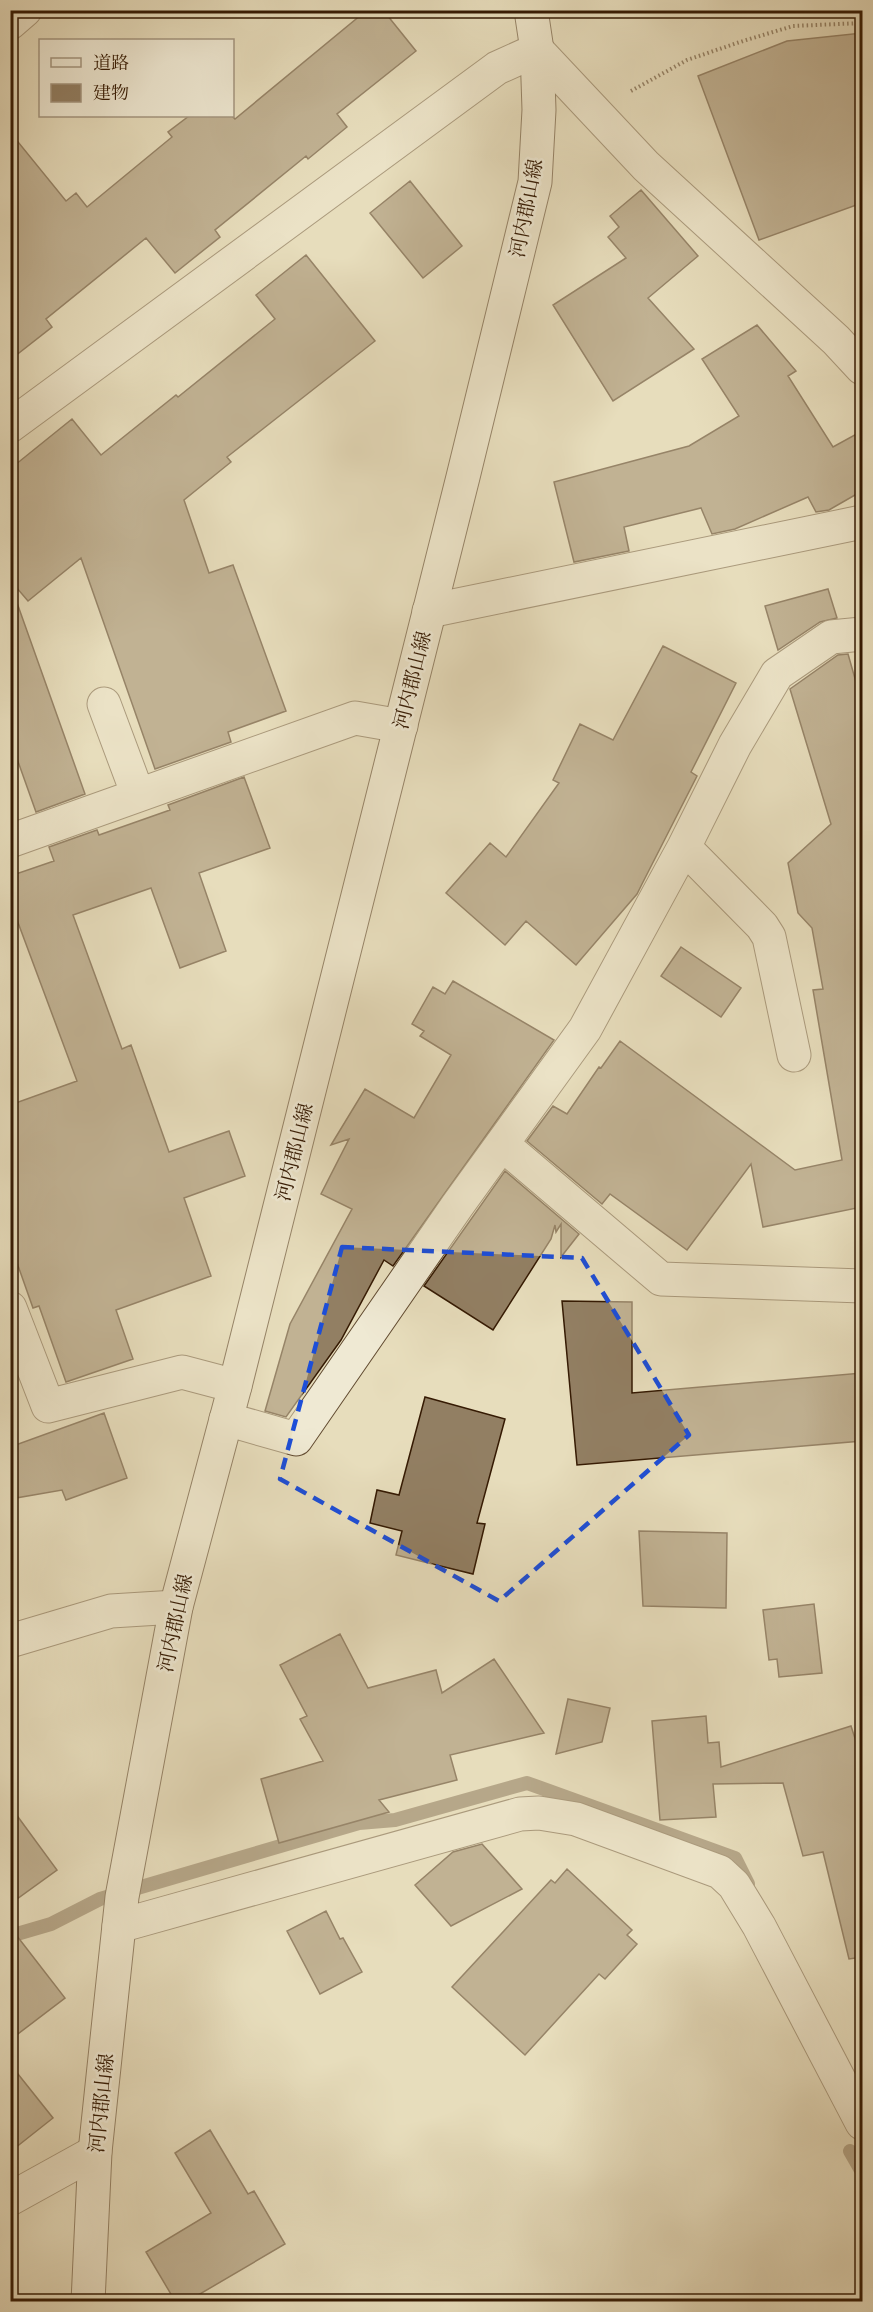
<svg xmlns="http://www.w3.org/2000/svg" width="873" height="2312" font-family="'IM FELL French Canon','Noto Serif JP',serif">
<rect width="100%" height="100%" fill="#e7ddbc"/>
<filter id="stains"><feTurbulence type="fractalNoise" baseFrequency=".00333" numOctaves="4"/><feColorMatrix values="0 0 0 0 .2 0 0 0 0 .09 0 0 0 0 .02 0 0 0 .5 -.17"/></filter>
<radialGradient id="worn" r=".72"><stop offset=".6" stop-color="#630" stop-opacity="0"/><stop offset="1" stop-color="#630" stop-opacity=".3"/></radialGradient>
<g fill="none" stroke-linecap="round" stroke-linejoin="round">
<path stroke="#7b674c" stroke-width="14" d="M 10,1936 L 51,1924 L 100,1899 L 359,1823 L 395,1820 L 527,1783 L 735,1858 L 748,1884
M 850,2151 L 862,2172"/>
</g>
<path fill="#927f63" stroke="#351a03" stroke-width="1.5" d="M 367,10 L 383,10 L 416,51 L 337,114 L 347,127 L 308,159 L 306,156 L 215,230 L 220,237 L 175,273 L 146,238 L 46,319 L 52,327 L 10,360 L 10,132 L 66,201 L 76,193 L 87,207 L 172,137 L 168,132 L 189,116 L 232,116 L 235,119 Z
M 862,33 L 862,203 L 759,240 L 698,76 L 787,41 Z
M 410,181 L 462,246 L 423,278 L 370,213 Z
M 641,190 L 698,256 L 648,298 L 694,349 L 613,401 L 553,305 L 626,258 L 608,237 L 619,227 L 610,216 Z
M 306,255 L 375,341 L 227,457 L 231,462 L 184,500 L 209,573 L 233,565 L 286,711 L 228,732 L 231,742 L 155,769 L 81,558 L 28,601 L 10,580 L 10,469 L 72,419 L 101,455 L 176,395 L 178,397 L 275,319 L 256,295 Z
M 757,325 L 796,371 L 788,376 L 833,447 L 862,431 L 862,491 L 829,510 L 816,512 L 808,497 L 735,529 L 712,534 L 701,508 L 624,527 L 629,551 L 574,562 L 554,482 L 689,446 L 739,416 L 702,359 Z
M 828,589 L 837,618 L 820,622 L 778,650 L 765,606 Z
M 16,600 L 85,794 L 36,812 L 10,739 L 10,601 Z
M 663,646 L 736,683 L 691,772 L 697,776 L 642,884 L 637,894 L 576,965 L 526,921 L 505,945 L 446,893 L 490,843 L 506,857 L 559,783 L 553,780 L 580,724 L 613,740 Z
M 848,654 L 862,703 L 862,1207 L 763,1227 L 751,1164 L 687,1250 L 610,1194 L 602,1204 L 527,1141 L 553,1106 L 567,1114 L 599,1067 L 601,1068 L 620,1041 L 795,1170 L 842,1160 L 813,990 L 823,989 L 812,928 L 798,913 L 788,863 L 831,824 L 790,689 L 838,655 Z
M 244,777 L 270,848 L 199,873 L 226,951 L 180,968 L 151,888 L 73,915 L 122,1049 L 131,1045 L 169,1152 L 229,1131 L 245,1176 L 184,1198 L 211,1276 L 116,1310 L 133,1359 L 66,1382 L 39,1306 L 33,1308 L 10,1243 L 10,1105 L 77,1081 L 10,901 L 10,876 L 54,861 L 49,847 L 97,830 L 99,835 L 170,810 L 168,805 Z
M 681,947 L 741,988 L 721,1017 L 661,976 Z
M 453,981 L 554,1040 L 393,1266 L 384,1260 L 341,1340 L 286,1417 L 265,1411 L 290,1324 L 352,1209 L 321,1194 L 349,1139 L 331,1145 L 365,1089 L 414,1118 L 451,1055 L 420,1036 L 424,1031 L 412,1024 L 433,987 L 445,994 Z
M 505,1171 L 579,1234 L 561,1257 L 561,1224 L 556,1232 L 555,1225 L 551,1239 L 493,1330 L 424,1286 Z
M 562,1301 L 632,1302 L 632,1393 L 862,1373 L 862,1441 L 577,1465 Z
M 425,1397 L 505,1419 L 477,1523 L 485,1524 L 473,1574 L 396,1555 L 402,1531 L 370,1523 L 377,1490 L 399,1495 Z
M 104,1413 L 127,1478 L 66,1500 L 62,1490 L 10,1499 L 10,1447 Z
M 639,1531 L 727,1533 L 726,1608 L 643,1606 Z
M 814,1604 L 822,1673 L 779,1677 L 777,1659 L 769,1660 L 763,1610 Z
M 340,1634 L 368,1688 L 436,1670 L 442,1693 L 494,1659 L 544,1733 L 450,1755 L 457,1780 L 379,1800 L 389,1812 L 279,1843 L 261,1779 L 323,1761 L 300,1719 L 307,1716 L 280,1665 Z
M 568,1699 L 610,1708 L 602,1742 L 556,1754 Z
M 706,1716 L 708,1743 L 719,1742 L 721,1767 L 851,1726 L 862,1760 L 862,1957 L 849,1959 L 823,1852 L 803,1856 L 783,1783 L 713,1784 L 716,1817 L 660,1820 L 652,1721 Z
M 10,1806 L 57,1870 L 10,1904 Z
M 482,1844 L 522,1889 L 451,1926 L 415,1885 L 453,1852 Z
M 567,1869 L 632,1930 L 627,1935 L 637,1944 L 605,1979 L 599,1974 L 525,2055 L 452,1987 L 551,1880 L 555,1883 Z
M 326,1911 L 340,1939 L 343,1938 L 362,1972 L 320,1994 L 287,1931 Z
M 10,1927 L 65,1998 L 10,2040 Z
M 10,2064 L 53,2118 L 10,2152 Z
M 210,2130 L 248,2194 L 254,2191 L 285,2244 L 188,2301 L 175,2301 L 146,2252 L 211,2213 L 175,2153 Z"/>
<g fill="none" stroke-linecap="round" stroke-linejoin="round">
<g stroke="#624b31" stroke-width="35">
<path id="street" d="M 10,23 L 25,10
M 10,426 L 497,68 L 537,50 L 646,166 L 836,340 L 862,368
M 429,611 L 862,522
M 104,704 L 138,795
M 10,841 L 355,718 L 401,726
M 684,847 L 762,926 L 769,937 L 794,1055
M 502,1144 L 661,1279 L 862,1286
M 10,1308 L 48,1406 L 182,1372 L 235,1386
M 226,1419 L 296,1439 L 457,1206 L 585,1029 L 684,847 L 735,745 L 777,674 L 831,637 L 862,634
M 10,1641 L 111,1611 L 176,1607
M 119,1926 L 520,1814 L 539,1813 L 576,1819 L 720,1872 L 734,1885 L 759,1926 L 862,2123
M 10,2199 L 95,2152"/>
</g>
<g stroke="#351a03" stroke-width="35">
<path id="secondary" d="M 88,2302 L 95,2152 L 122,1897 L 176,1607 L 235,1386 L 463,477 L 535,182 L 539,110 L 537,50 L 531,10"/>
</g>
<path stroke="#351a03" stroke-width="4" stroke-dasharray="1.5 3" stroke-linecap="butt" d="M 631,91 L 687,60 L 743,41 L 793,26 L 862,23"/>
<use href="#street" stroke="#efe9d3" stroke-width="33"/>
<use href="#secondary" stroke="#efe9d3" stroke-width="33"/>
</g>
<path d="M0 0H873V2312H0ZM 342,1247 L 582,1258 L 689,1435 L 499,1601 L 280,1479 Z" fill="#e7ddbc" fill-opacity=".55" fill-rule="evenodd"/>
<path fill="none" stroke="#1d4ed8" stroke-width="4.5" stroke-dasharray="12 8" stroke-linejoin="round" d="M 342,1247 L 582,1258 L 689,1435 L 499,1601 L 280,1479 Z"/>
<g text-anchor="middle" stroke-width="5" stroke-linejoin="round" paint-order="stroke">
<g font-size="20" fill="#351a03" stroke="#efe9d3">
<text transform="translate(526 208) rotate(-79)" y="7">河内郡山線</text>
<text transform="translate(412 680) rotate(-76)" y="7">河内郡山線</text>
<text transform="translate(294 1152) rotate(-76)" y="7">河内郡山線</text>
<text transform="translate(175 1623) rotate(-78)" y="7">河内郡山線</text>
<text transform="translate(101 2103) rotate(-84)" y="7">河内郡山線</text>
</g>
</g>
<rect width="873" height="2312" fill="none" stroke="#e7ddbc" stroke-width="36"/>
<rect x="12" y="12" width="849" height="2288" fill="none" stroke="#351a03" stroke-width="3"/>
<rect x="18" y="18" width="837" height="2276" fill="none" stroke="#351a03" stroke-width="1.5"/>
<rect x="39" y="39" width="195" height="78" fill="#efe9d3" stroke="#a59680" stroke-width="1.5"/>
<rect x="51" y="58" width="30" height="9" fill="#efe9d3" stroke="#a59680" stroke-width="1.5"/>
<text x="93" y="69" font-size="18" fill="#351a03">道路</text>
<rect x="51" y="84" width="30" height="18" fill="#927f63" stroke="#a59680" stroke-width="1.5"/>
<text x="93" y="99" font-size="18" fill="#351a03">建物</text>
<rect width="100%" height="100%" filter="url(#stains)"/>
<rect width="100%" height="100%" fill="url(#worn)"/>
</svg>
